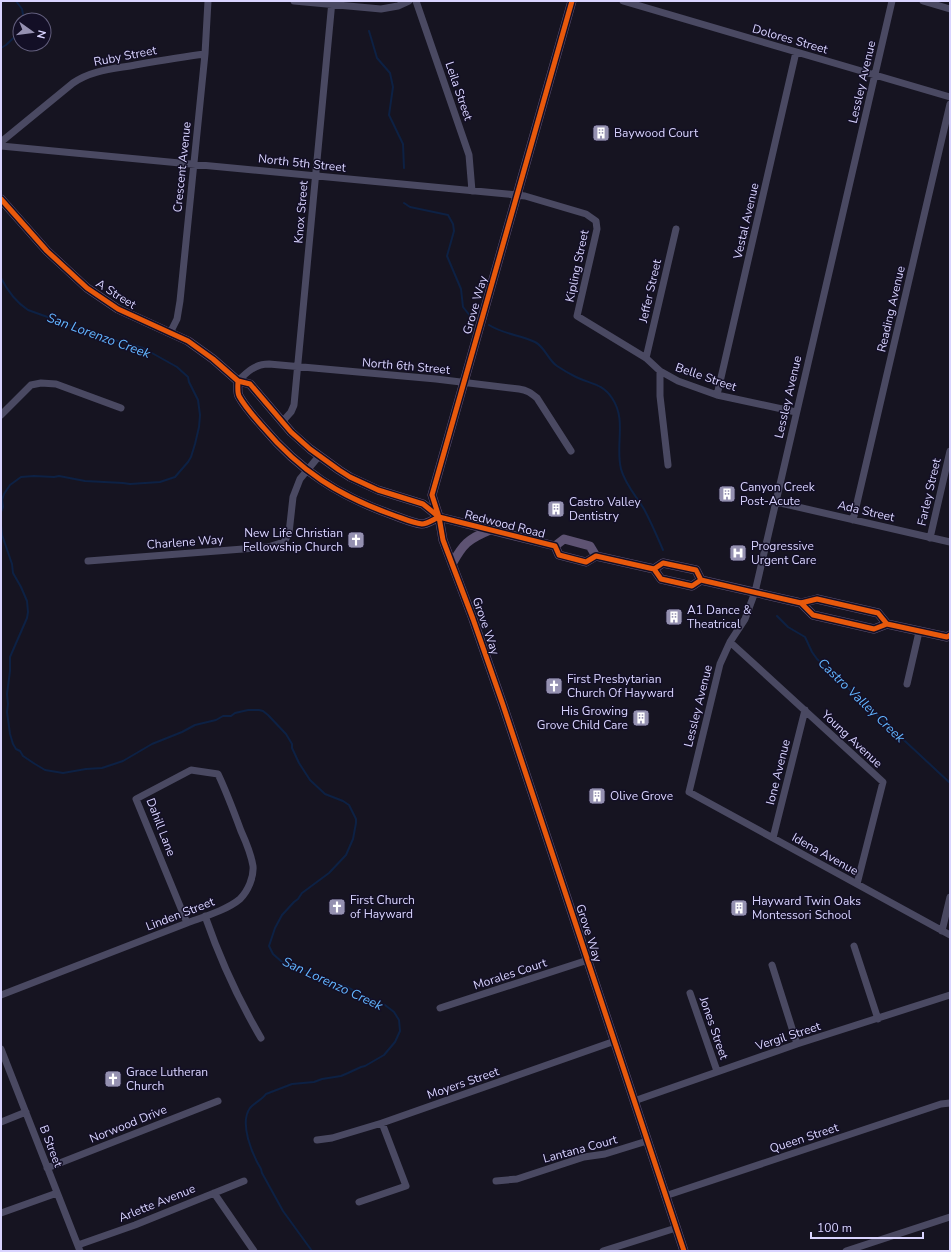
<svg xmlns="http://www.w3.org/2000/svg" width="951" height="1252" font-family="'Nunito Sans',sans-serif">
<rect width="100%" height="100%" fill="#161421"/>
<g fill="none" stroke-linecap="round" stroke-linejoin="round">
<path stroke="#0d2144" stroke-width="2" d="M 16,1 L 22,9 L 24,20
M 369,31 L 377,58 L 390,73 L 393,87 L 389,115 L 403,144 L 404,168
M 1,48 L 6,45 L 20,32
M 404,203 L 410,207 L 448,215 L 453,224 L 454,231 L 447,256 L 461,289 L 463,307 L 471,317
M 1,278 C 7,290 16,302 28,310 L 67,324 L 81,330 L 99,334 L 107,338 L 143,348 L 177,367 L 188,377 L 189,382 L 198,400 L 200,415 L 199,427 L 195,444 L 191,457 L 188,462 L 175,477 L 160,482 L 130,484 L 123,483 L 85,481 L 59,476 L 54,477 L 34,476 L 21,477 L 10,485 L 4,494 L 2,500 L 3,507 L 1,512
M 489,325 C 503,334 520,335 535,342 C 545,347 548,360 557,366 C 563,370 570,374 576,377 C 590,384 602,383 612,398 C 627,420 615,445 621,469 C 625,484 636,496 644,509 C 651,522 657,536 663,550
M 1,525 L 2,535 L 12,564 L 13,573 L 21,587 L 27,601 L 28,612 L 27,618 L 10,657 L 10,671 L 7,694 L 8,704 L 7,712 L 10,734 L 13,744 L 16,749 L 20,751 L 23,756 L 35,764 L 45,770 L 63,773 L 86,769 L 102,768 L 123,761 L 152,744 L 182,732 L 195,725 L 216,720 L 223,716 L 231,716 L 235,713 L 248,710 L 259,710 L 263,711 L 268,715 L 286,734 L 292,744 L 292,748 L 299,763 L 310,780 L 325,794 L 343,801 L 349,805 L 356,819 L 356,823 L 353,839 L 346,855 L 329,873 L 302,893 L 298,899 L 294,902 L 282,915 L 275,928 L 269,946 L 273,954 L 282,962 L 347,987 L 367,998 L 385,1005 L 394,1012 L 399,1020 L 400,1031 L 395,1042 L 384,1055 L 365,1066 L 361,1067 L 348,1073 L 341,1076 L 322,1079 L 314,1082 L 292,1084 L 266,1094 C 262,1100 255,1102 250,1108 C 239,1123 252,1154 261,1169 L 262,1173 L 283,1211 L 312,1251
M 777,616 L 788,627 L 805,637 L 812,652 L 817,659 L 950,783"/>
<path stroke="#4a4962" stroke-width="7" d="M 294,1 L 381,9 L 398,6 L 409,1
M 416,1 L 469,155 L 472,191
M 623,1 L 950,97
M 892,1 L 755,592 L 745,619 L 730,642 L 720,664 L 689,792 L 950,935
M 923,1 L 950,9
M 1,142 L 73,83 C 92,70 113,69 135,65 C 158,61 181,57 205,54
M 1,146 L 507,194 L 525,196 L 586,214 L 596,221 L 597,229 L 577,316 L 646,358 L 660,371 L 678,381 L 717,395 L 796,412
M 170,333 L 177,319 L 180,301 L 205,54 L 208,1
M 646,358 L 676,229
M 660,371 L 660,396 L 668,465
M 238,381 C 247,372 255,364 269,364 L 436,379 L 519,389 C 527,390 531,393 537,398 L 571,451
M 717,395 L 796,52
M 1,415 L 31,385 L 41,383 L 56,384 L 121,408
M 282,422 L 291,412 L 294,405 L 332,1
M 776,502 L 950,542
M 853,520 L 950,104
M 930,538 L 950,451
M 88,561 L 268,547 L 284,542 L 289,533 L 293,497 L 300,479 L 319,456
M 730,642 L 883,782 L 857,884
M 907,684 L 919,632
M 773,838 L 805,710
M 205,916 C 220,959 238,999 261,1038
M 942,931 L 950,897
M 854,946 L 878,1019
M 772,965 L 797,1044
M 690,993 L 717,1071
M 1,995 L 187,923 C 203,917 227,910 240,899 C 248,891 254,877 253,866 C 251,854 246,842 241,831 C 234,812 227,793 218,774 L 191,770 L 136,799 L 187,923
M 440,1008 L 588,960
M 1,1049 L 80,1251
M 634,1101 L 797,1044 L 950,995
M 1,1122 L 26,1112
M 317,1140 L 332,1138 L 382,1123 L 615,1041
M 47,1168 L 218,1101
M 496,1181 L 517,1179 L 584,1157 L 605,1154 L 647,1141
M 214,1193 L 254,1251
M 665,1196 L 941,1104 L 950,1103
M 359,1202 L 406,1186 L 382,1123
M 1,1213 L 57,1193
M 78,1245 L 135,1225 L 244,1181
M 603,1251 L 676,1228
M 846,1251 L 950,1217"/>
<path stroke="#5e5373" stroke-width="9" d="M 572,1 L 432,495 L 439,517 L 443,540 L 473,619 L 503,705 L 684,1251
M 1,199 L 47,251 L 87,288 L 118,309 L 188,341 L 213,359 L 238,381 L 250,384 L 291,432 L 310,449 L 339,470 L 350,477 L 378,490 L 423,504 L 439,517 L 555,546 L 559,555 L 586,562 L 596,556 L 654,569 L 661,579 L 692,586 L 701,580 L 801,603 L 817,599 L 878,613 L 887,624
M 238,381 C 238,385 237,392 239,396 C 245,407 255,418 263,427 C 300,471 339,496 393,515 C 402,518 412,523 422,524 C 427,524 434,519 439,517
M 555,546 L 564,539 L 590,546 L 596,556
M 452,564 C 463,544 468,539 490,530
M 654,569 L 663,563 L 696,570 L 701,580
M 801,603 L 813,615 L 874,629 L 887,624 L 947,637 L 950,635"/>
<g stroke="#130f26" stroke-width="8">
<path id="cycleway" d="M 572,1 L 432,495 L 439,517 L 443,540 L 473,619 L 503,705 L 684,1251
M 1,199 L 47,251 L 87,288 L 118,309 L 188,341 L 213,359 L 238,381 L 250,384 L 291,432 L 310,449 L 339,470 L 350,477 L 378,490 L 423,504 L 439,517 L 555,546 L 559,555 L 586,562 L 596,556 L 654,569 L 661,579 L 692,586 L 701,580 L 801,603 L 817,599 L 878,613 L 887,624
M 238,381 C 238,385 237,392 239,396 C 245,407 255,418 263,427 C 300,471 339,496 393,515 C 402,518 412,523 422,524 C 427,524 434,519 439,517
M 654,569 L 663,563 L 696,570 L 701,580
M 801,603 L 813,615 L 874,629 L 887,624 L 947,637 L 950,635"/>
</g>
<use href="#cycleway" stroke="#e8590c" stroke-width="5"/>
</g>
<defs>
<g id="building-square" transform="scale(0.9)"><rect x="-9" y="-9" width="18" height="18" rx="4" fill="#9591b1" stroke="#130f26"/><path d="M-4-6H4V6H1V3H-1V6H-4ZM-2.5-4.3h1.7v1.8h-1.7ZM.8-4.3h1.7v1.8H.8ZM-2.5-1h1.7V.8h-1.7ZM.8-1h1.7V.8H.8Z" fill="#fff"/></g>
<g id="church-square" transform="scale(0.9)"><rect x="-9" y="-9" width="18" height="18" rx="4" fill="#9591b1" stroke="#130f26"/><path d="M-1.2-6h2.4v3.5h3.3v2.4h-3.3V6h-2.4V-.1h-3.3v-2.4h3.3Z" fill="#fff"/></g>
<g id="hospital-square" transform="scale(0.9)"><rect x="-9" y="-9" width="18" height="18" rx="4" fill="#9591b1" stroke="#130f26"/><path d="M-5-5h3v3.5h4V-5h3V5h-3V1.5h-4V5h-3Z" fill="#fff"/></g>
</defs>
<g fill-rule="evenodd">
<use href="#building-square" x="601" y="133"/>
<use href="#building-square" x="727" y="494"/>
<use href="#building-square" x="556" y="509"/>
<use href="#church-square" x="356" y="540"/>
<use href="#hospital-square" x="738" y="553"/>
<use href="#building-square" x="674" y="617"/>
<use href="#church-square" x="554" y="686"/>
<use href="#building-square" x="641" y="718"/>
<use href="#building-square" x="597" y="796"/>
<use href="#church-square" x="337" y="907"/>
<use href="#building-square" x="739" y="908"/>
<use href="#church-square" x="113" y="1079"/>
</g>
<g text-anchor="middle" stroke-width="3" stroke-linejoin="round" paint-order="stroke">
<g font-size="12" fill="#d9d4ff" stroke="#130f26">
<text transform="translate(790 39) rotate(16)" y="4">Dolores Street</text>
<text transform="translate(125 56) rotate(-11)" y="4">Ruby Street</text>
<text transform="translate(862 82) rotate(-77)" y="4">Lessley Avenue</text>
<text transform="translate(459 91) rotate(71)" y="4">Leila Street</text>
<text transform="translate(302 163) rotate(6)" y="4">North 5th Street</text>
<text transform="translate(182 167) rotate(-84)" y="4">Crescent Avenue</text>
<text transform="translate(301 212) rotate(-85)" y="4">Knox Street</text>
<text transform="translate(746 221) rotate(-77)" y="4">Vestal Avenue</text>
<text transform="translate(577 266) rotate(-78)" y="4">Kipling Street</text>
<text transform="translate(650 291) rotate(-77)" y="4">Jeffer Street</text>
<text transform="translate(116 294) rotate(32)" y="4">A Street</text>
<text transform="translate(475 305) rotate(-74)" y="4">Grove Way</text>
<text transform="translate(891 309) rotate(-77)" y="4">Reading Avenue</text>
<text transform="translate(406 366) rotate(5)" y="4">North 6th Street</text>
<text transform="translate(706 377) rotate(19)" y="4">Belle Street</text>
<text transform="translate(788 397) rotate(-77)" y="4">Lessley Avenue</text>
<text transform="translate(929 492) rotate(-77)" y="4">Farley Street</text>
<text transform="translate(866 511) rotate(13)" y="4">Ada Street</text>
<text transform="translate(505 524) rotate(14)" y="4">Redwood Road</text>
<text transform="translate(185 542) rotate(-4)" y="4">Charlene Way</text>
<text transform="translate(486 626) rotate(71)" y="4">Grove Way</text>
<text transform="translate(698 706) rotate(-76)" y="4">Lessley Avenue</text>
<text transform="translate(852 739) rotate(43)" y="4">Young Avenue</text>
<text transform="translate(778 772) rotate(-76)" y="4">Ione Avenue</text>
<text transform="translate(161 827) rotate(69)" y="4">Dahill Lane</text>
<text transform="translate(825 854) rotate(29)" y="4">Idena Avenue</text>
<text transform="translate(180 914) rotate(-21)" y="4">Linden Street</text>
<text transform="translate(589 933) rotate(72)" y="4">Grove Way</text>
<text transform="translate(510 974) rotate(-18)" y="4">Morales Court</text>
<text transform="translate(714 1028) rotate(71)" y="4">Jones Street</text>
<text transform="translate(788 1036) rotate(-18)" y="4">Vergil Street</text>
<text transform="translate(463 1083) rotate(-19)" y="4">Moyers Street</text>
<text transform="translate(128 1124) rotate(-22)" y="4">Norwood Drive</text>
<text transform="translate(804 1138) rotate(-18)" y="4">Queen Street</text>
<text transform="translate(51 1146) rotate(69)" y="4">B Street</text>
<text transform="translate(580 1149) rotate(-15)" y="4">Lantana Court</text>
<text transform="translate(157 1203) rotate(-22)" y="4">Arlette Avenue</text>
</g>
<g font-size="12" fill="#d9d4ff" stroke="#130f26" text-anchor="start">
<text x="614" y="137">Baywood Court</text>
<text x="740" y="491">Canyon Creek<tspan x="740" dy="14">Post-Acute</tspan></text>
<text x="569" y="506">Castro Valley<tspan x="569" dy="14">Dentistry</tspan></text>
<text x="343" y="537" text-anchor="end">New Life Christian<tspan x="343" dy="14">Fellowship Church</tspan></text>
<text x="751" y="550">Progressive<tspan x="751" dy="14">Urgent Care</tspan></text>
<text x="687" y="614">A1 Dance &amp;<tspan x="687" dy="14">Theatrical</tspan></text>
<text x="567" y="683">First Presbytarian<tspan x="567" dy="14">Church Of Hayward</tspan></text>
<text x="628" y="715" text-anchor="end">His Growing<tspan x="628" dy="14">Grove Child Care</tspan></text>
<text x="610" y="800">Olive Grove</text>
<text x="350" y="904">First Church<tspan x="350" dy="14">of Hayward</tspan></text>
<text x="752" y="905">Hayward Twin Oaks<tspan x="752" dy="14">Montessori School</tspan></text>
<text x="126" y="1076">Grace Lutheran<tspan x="126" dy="14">Church</tspan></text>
</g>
<g font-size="13" font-style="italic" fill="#62b6ff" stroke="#130f26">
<text transform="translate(99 335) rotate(20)" y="5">San Lorenzo Creek</text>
<text transform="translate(862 700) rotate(44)" y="5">Castro Valley Creek</text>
<text transform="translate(333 983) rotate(25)" y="5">San Lorenzo Creek</text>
</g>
</g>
<rect width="951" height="1252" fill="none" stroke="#d9d4ff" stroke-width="4"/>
<g transform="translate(32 32) rotate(104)"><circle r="19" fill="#130f26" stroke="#625e7d"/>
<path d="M0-3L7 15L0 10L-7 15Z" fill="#9591b1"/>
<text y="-6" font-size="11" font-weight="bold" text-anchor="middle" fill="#d9d4ff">N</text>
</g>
<path d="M811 1232v6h112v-6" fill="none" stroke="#d9d4ff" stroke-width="2"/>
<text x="817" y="1232" font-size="12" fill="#d9d4ff" stroke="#130f26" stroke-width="3" paint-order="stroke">100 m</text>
</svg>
